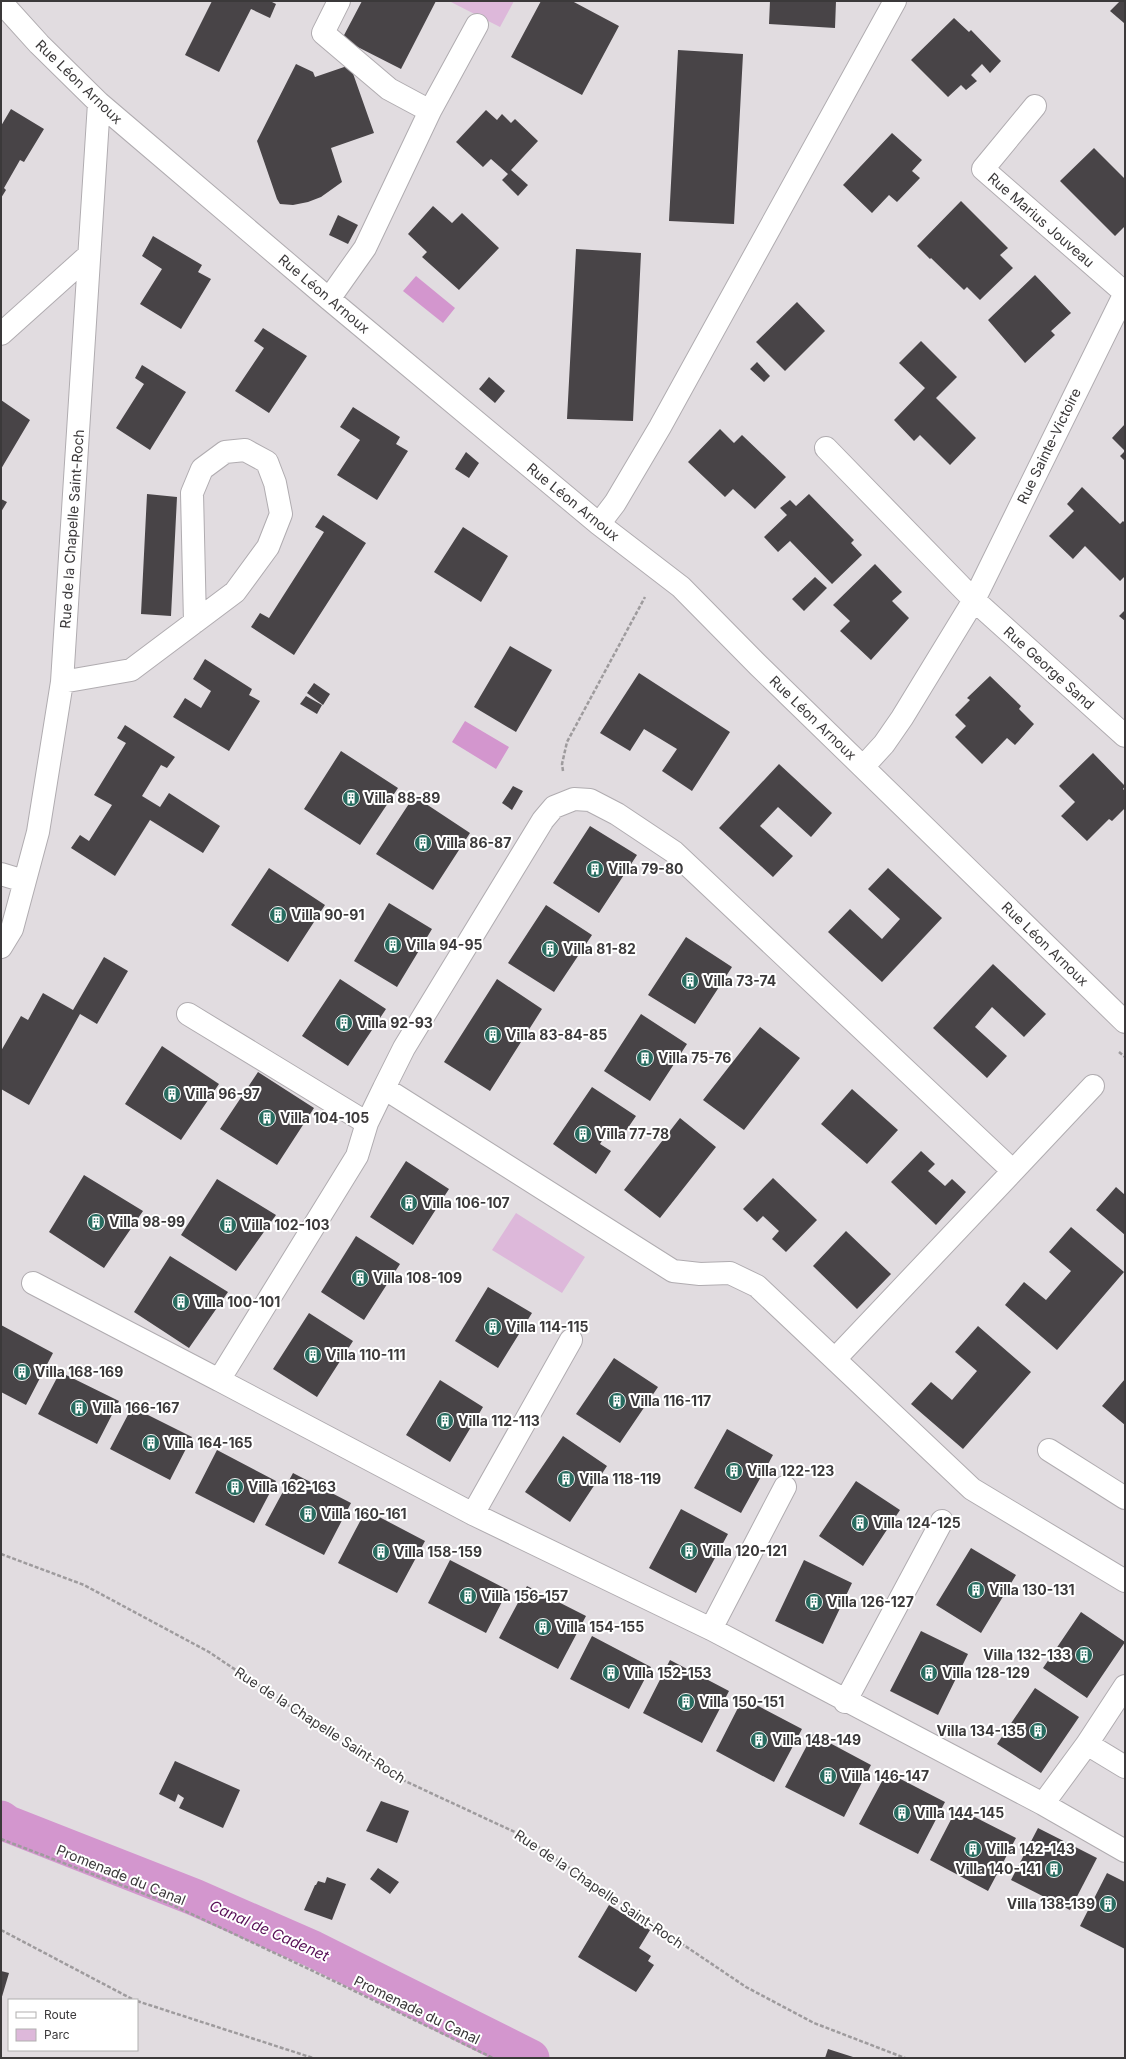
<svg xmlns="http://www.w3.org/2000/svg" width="1126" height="2059" font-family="Inter,sans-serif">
<rect width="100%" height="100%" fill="#e1dce0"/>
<path fill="#ddb8da" d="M 449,1 L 514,1 L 500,27 Z
M 516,1213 L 585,1257 L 562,1293 L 492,1250 Z"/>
<path fill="#d396ce" d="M 416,276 L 455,308 L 443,323 L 403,291 Z
M 465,721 L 509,747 L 496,769 L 452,742 Z"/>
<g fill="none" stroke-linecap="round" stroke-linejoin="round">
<path stroke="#d396ce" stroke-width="37" d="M 1,1819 L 8,1824 L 194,1897 L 313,1949 L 531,2058"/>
</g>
<path fill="#484447" d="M 212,1 L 270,1 L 276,4 L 270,18 L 251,9 L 219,72 L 185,55 Z
M 362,1 L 436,1 L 401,69 L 342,39 Z
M 541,1 L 572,1 L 619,26 L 582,95 L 511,57 Z
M 770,1 L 836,1 L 835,28 L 769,24 Z
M 1120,1 L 1125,1 L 1124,23 L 1110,11 Z
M 954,18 L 969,32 L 971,30 L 1001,61 L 990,73 L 982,64 L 971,75 L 977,81 L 966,90 L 961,85 L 948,97 L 911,60 Z
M 678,50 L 743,54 L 734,224 L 669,221 Z
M 296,64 L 313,72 L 315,77 L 350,65 L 374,133 L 331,148 L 342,182 L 321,197 L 308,202 L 293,205 L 280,204 L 277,199 L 257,141 Z
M 11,109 L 44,129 L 24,162 L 20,160 L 4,188 L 6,190 L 1,198 L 1,126 Z
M 486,110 L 497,120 L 502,114 L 511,123 L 515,119 L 538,141 L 511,170 L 528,185 L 518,196 L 502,180 L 508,174 L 491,159 L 483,167 L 456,142 Z
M 892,133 L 922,160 L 912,171 L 920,178 L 897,202 L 889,195 L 872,213 L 843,185 Z
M 1094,148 L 1125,179 L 1125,226 L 1115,236 L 1060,181 Z
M 961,201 L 1008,248 L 1000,255 L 1013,268 L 980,300 L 967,287 L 964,290 L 931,258 L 930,259 L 917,246 Z
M 433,206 L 452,223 L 462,213 L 499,248 L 459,290 L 422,257 L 427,252 L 408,234 Z
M 338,215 L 358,225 L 348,244 L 329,235 Z
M 153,236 L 202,265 L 198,272 L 211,279 L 181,329 L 140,304 L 162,269 L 142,256 Z
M 576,249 L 641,253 L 633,421 L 567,419 Z
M 1035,275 L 1071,313 L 1051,331 L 1055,335 L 1025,363 L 988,320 Z
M 797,302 L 825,331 L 785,371 L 756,342 Z
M 263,328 L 307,356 L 269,413 L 235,391 L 264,348 L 254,341 Z
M 921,341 L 957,377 L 936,398 L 976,438 L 950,465 L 920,435 L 914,441 L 894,420 L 925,388 L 899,363 Z
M 757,362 L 770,376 L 764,382 L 750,369 Z
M 142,365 L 186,392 L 150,450 L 116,428 L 144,384 L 135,378 Z
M 489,377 L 505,391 L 495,403 L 479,389 Z
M 1,400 L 30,420 L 1,469 Z
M 353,407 L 400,437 L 396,444 L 408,451 L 377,500 L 337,475 L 360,440 L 340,427 Z
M 1125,424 L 1125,461 L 1120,456 L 1125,451 L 1112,438 Z
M 720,429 L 734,443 L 742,435 L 786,477 L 755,509 L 733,489 L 725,497 L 688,462 Z
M 466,452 L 479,463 L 469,478 L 455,469 Z
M 1082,487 L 1120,524 L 1123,521 L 1125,523 L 1125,576 L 1120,581 L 1085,546 L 1073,559 L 1049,536 L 1074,511 L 1067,504 Z
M 147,494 L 177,497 L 171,616 L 141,614 Z
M 809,494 L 854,540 L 851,543 L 862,555 L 832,584 L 790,541 L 778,552 L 764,537 L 787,515 L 780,508 L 790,500 L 796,506 Z
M 1,499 L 7,502 L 1,512 Z
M 323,515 L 366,543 L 294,655 L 251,627 L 260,613 L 269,618 L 324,532 L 315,527 Z
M 463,527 L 508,556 L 481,602 L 434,572 Z
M 875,564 L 902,592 L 892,601 L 909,618 L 871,660 L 840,631 L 850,621 L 833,605 Z
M 815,577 L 827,588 L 804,611 L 792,599 Z
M 1125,610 L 1125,621 L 1119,616 Z
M 510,646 L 552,670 L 516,732 L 474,707 Z
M 205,659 L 252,689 L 249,695 L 260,701 L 229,751 L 173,717 L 185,698 L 201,708 L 211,691 L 193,679 Z
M 639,673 L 730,732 L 692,791 L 662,771 L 677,749 L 644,729 L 630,751 L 600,733 Z
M 990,676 L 1021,706 L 1019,709 L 1034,724 L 1015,745 L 1007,738 L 982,764 L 955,737 L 966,726 L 955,715 L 970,700 L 967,698 Z
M 314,683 L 330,694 L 323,705 L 307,693 Z
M 306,696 L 322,705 L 317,714 L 300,704 Z
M 125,725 L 175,757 L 167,768 L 161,765 L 142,796 L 160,807 L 169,793 L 220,826 L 203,853 L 150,820 L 115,876 L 71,848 L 80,835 L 89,841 L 112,805 L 94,795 L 126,743 L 117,738 Z
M 341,751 L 398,788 L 360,845 L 304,809 Z
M 1093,753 L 1125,786 L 1123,789 L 1125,791 L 1125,808 L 1112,821 L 1109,819 L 1087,841 L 1061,816 L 1075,802 L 1059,786 Z
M 779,764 L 832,813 L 811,837 L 778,807 L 760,826 L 793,856 L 773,877 L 719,828 Z
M 513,786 L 523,791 L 512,810 L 502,803 Z
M 414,796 L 470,833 L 433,890 L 376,854 Z
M 590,826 L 637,855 L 599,913 L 553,883 Z
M 269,868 L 325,905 L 288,962 L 231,925 Z
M 888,868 L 942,918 L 882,982 L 828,932 L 850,909 L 882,939 L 900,919 L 868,889 Z
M 389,903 L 432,929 L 397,987 L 354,961 Z
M 546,905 L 592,935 L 554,992 L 508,963 Z
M 686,937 L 732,967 L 695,1024 L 648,995 Z
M 104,957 L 128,971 L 97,1024 L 80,1014 L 29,1105 L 1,1089 L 1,1051 L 21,1016 L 28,1020 L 43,993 L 73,1010 Z
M 993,964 L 1046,1014 L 1024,1037 L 992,1007 L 975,1027 L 1007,1056 L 987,1078 L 933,1028 Z
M 340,979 L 386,1009 L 348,1066 L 302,1036 Z
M 497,979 L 542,1009 L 490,1091 L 444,1062 Z
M 641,1014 L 687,1044 L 650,1101 L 604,1071 Z
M 760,1027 L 800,1058 L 744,1130 L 703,1100 Z
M 162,1046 L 219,1084 L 181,1140 L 125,1104 Z
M 258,1072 L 314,1108 L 277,1165 L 220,1129 Z
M 592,1087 L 636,1116 L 621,1138 L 609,1129 L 600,1144 L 611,1151 L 596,1174 L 553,1144 Z
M 852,1089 L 898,1130 L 867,1164 L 821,1124 Z
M 680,1118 L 716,1147 L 660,1218 L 624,1190 Z
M 921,1151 L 935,1164 L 928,1171 L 945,1186 L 952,1179 L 966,1192 L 936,1225 L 891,1182 Z
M 406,1161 L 449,1189 L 413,1245 L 370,1217 Z
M 84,1175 L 143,1211 L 104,1268 L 49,1232 Z
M 773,1178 L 817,1220 L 786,1252 L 772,1239 L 779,1231 L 763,1216 L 757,1222 L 743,1209 Z
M 217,1179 L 276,1215 L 236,1271 L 181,1235 Z
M 1116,1187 L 1125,1195 L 1125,1235 L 1096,1210 Z
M 1071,1227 L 1124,1272 L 1057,1350 L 1005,1305 L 1024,1282 L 1046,1300 L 1071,1271 L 1049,1252 Z
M 846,1231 L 891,1274 L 857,1309 L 813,1266 Z
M 356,1236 L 400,1264 L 364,1320 L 321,1292 Z
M 170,1256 L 228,1292 L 189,1348 L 134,1312 Z
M 488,1287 L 532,1313 L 498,1368 L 455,1341 Z
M 309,1313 L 353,1341 L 317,1397 L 273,1369 Z
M 1,1325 L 53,1353 L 26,1405 L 1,1392 Z
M 978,1326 L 1031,1372 L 963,1449 L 911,1404 L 931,1382 L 952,1400 L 977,1371 L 955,1352 Z
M 614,1358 L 658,1387 L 620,1443 L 576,1414 Z
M 60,1372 L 119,1401 L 97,1444 L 38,1414 Z
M 1125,1379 L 1125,1425 L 1102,1406 Z
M 440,1380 L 483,1407 L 450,1462 L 406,1435 Z
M 132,1407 L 192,1437 L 170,1480 L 110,1449 Z
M 727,1429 L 773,1455 L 741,1513 L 694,1488 Z
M 563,1436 L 607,1466 L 570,1522 L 525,1492 Z
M 217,1450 L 276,1481 L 254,1523 L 195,1493 Z
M 293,1473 L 351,1503 L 324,1555 L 265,1525 Z
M 856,1481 L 900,1510 L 863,1566 L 819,1536 Z
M 681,1509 L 728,1534 L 696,1593 L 649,1568 Z
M 366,1510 L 425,1541 L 397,1593 L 338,1563 Z
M 971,1548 L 1016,1575 L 981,1633 L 936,1605 Z
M 450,1560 L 508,1590 L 486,1633 L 428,1603 Z
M 804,1560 L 852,1583 L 823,1644 L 775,1621 Z
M 527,1586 L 586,1616 L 558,1669 L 499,1638 Z
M 1081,1612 L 1125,1642 L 1087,1698 L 1043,1668 Z
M 921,1631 L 968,1654 L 938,1715 L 890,1691 Z
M 592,1636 L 651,1667 L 629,1709 L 570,1679 Z
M 670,1660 L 729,1691 L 702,1743 L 643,1713 Z
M 1035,1688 L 1079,1717 L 1041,1773 L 997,1744 Z
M 743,1698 L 802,1729 L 774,1782 L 716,1751 Z
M 813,1734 L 871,1765 L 844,1817 L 785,1787 Z
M 175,1761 L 240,1790 L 223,1828 L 179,1808 L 184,1798 L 178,1794 L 175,1802 L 159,1794 Z
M 887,1772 L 945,1802 L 918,1854 L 859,1824 Z
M 381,1801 L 409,1811 L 397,1843 L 366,1831 Z
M 957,1808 L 1016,1838 L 988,1891 L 930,1860 Z
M 1038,1828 L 1097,1858 L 1070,1910 L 1011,1880 Z
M 378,1868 L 399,1882 L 390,1894 L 370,1879 Z
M 1107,1873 L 1125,1882 L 1125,1949 L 1080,1926 Z
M 327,1877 L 346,1884 L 332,1920 L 304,1910 L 315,1885 L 316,1885 L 318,1881 L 325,1883 Z
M 609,1905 L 650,1930 L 639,1948 L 651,1956 L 648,1961 L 654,1965 L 636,1992 L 578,1957 Z
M 1,1971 L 9,1973 L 1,2000 Z
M 828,2049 L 853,2057 L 853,2058 L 825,2058 Z"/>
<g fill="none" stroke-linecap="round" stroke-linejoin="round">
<g stroke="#b0acb0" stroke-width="24">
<path id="minor" d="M 339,1 L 323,33 L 389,89 L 430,111
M 1,2 L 39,44 L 99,103 L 329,299 L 599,524 L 681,587 L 759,666 L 1125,1022
M 1035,106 L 983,169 L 1125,293
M 329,299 L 365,248 L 430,111 L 477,25
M 1,334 L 89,255
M 826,448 L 974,600 L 1125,736
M 599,524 L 615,503 L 660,427 L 895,1
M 62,682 L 131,670 L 235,592 L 268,547 L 281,514 L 275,483 L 267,462 L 245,450 L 225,452 L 202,469 L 192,493 L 195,622
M 863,767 L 884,744 L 902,718 L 974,600 L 1125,293
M 1,874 L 24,881
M 1,947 L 12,929 L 38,832 L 62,682 L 99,103
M 188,1014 L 367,1123
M 384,1088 L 404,1048 L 543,820 L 554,807 L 574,799 L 590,800 L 617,814 L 674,852 L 1013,1171 L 1093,1086
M 33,1283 L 219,1380 L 357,1156 L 367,1123 L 384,1088 L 673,1271 L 700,1274 L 730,1273 L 757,1286 L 972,1489 L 1125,1581
M 835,1359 L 1013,1171
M 219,1380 L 473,1514 L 711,1629 L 1043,1804 L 1125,1851
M 1049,1450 L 1125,1498
M 473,1514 L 571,1340
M 711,1629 L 785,1487
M 845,1702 L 942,1521
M 1087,1744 L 1125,1767
M 1043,1804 L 1087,1744 L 1125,1686"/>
</g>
<path stroke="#9e9b9d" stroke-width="2.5" stroke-dasharray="4 2" stroke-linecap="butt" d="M 563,771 L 562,764 L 567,742 L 645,597
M 1119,1052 L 1125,1057
M 1,1554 L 84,1585 L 209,1652 L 392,1775 L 519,1834 L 746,1987 L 814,2023 L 905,2058
M 1,1839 L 168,1903 L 311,1970 L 493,2058
M 1,1930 L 134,2000
M 137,2001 L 313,2058"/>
<use href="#minor" stroke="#fff" stroke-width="22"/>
</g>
<defs>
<g id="building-disc" transform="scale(0.9)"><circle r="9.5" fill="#266b5f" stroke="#fff"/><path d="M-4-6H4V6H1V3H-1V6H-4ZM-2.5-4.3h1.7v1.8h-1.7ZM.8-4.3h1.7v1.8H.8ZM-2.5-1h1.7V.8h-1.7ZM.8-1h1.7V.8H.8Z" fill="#fff"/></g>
</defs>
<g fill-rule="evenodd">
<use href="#building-disc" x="351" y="798"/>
<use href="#building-disc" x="423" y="843"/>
<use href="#building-disc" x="595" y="869"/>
<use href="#building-disc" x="278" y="915"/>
<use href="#building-disc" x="393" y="945"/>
<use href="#building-disc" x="550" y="949"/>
<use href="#building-disc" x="690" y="981"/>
<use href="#building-disc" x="344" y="1023"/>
<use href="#building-disc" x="493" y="1035"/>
<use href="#building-disc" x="645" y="1058"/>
<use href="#building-disc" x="172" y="1094"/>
<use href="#building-disc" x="267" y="1118"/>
<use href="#building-disc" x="583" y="1134"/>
<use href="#building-disc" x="409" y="1203"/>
<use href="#building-disc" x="96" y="1222"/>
<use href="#building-disc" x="228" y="1225"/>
<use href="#building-disc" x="360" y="1278"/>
<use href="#building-disc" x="181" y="1302"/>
<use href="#building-disc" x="493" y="1327"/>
<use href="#building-disc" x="313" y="1355"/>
<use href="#building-disc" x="22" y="1372"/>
<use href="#building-disc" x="617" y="1401"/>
<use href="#building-disc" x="79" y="1408"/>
<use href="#building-disc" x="445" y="1421"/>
<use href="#building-disc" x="151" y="1443"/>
<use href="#building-disc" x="734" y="1471"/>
<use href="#building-disc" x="566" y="1479"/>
<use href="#building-disc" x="235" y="1487"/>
<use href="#building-disc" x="308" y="1514"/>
<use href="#building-disc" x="860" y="1523"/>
<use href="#building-disc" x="689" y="1551"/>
<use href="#building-disc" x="381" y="1552"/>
<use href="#building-disc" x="976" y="1590"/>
<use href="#building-disc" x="468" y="1596"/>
<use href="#building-disc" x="814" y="1602"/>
<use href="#building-disc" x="543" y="1627"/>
<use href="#building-disc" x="1084" y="1655"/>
<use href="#building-disc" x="611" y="1673"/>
<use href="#building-disc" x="929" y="1673"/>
<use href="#building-disc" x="686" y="1702"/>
<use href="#building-disc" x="1038" y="1731"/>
<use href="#building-disc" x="759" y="1740"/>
<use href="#building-disc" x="828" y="1776"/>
<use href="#building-disc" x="902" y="1813"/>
<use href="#building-disc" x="973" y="1849"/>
<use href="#building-disc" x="1054" y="1869"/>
<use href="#building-disc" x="1108" y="1904"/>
</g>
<g text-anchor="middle" stroke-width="4" stroke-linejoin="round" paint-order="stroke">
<g font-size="14" fill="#3b393a" stroke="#fff">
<text transform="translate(79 82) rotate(44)" y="5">Rue Léon Arnoux</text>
<text transform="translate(1041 220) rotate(41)" y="5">Rue Marius Jouveau</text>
<text transform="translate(324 294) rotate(40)" y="5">Rue Léon Arnoux</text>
<text transform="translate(1049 446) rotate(-64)" y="5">Rue Sainte-Victoire</text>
<text transform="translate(573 502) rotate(39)" y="5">Rue Léon Arnoux</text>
<text transform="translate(72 529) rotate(-86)" y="5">Rue de la Chapelle Saint-Roch</text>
<text transform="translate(1049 668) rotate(42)" y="5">Rue George Sand</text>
<text transform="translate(813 718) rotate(44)" y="5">Rue Léon Arnoux</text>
<text transform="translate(1045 944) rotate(44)" y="5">Rue Léon Arnoux</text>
<text transform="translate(320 1725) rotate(33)" y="5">Rue de la Chapelle Saint-Roch</text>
<text transform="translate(121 1875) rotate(22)" y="5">Promenade du Canal</text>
<text transform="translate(599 1889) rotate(34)" y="5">Rue de la Chapelle Saint-Roch</text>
<text transform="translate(417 2010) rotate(26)" y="5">Promenade du Canal</text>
</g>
<g font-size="14" font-weight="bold" fill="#3b393a" stroke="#fff" text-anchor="start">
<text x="364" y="803">Villa 88-89</text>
<text x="436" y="848">Villa 86-87</text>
<text x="608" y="874">Villa 79-80</text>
<text x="291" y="920">Villa 90-91</text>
<text x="406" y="950">Villa 94-95</text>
<text x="563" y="954">Villa 81-82</text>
<text x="703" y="986">Villa 73-74</text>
<text x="357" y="1028">Villa 92-93</text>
<text x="506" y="1040">Villa 83-84-85</text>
<text x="658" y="1063">Villa 75-76</text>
<text x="185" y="1099">Villa 96-97</text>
<text x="280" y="1123">Villa 104-105</text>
<text x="596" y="1139">Villa 77-78</text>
<text x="422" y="1208">Villa 106-107</text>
<text x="109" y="1227">Villa 98-99</text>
<text x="241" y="1230">Villa 102-103</text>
<text x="373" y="1283">Villa 108-109</text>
<text x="194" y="1307">Villa 100-101</text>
<text x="506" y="1332">Villa 114-115</text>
<text x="326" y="1360">Villa 110-111</text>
<text x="35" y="1377">Villa 168-169</text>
<text x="630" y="1406">Villa 116-117</text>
<text x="92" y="1413">Villa 166-167</text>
<text x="458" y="1426">Villa 112-113</text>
<text x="164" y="1448">Villa 164-165</text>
<text x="747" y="1476">Villa 122-123</text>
<text x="579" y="1484">Villa 118-119</text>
<text x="248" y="1492">Villa 162-163</text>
<text x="321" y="1519">Villa 160-161</text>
<text x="873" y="1528">Villa 124-125</text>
<text x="702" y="1556">Villa 120-121</text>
<text x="394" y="1557">Villa 158-159</text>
<text x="989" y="1595">Villa 130-131</text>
<text x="481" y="1601">Villa 156-157</text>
<text x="827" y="1607">Villa 126-127</text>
<text x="556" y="1632">Villa 154-155</text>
<text x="1071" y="1660" text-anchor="end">Villa 132-133</text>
<text x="624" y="1678">Villa 152-153</text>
<text x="942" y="1678">Villa 128-129</text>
<text x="699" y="1707">Villa 150-151</text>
<text x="1025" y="1736" text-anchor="end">Villa 134-135</text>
<text x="772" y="1745">Villa 148-149</text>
<text x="841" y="1781">Villa 146-147</text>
<text x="915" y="1818">Villa 144-145</text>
<text x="986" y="1854">Villa 142-143</text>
<text x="1041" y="1874" text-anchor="end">Villa 140-141</text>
<text x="1095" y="1909" text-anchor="end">Villa 138-139</text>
</g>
<g font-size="15" font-style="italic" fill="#570f56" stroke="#fff">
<text transform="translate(269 1931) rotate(24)" y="5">Canal de Cadenet</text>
</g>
</g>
<rect width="1126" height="2059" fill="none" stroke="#3b393a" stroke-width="4"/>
<rect x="8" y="1999" width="130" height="52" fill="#ffffff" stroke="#b1b0b0"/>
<rect x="16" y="2012" width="20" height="6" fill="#ffffff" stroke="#b1b0b0"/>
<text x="44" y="2019" font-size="12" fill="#3b393a">Route</text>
<rect x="16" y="2029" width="20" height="12" fill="#ddb8da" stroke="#b1b0b0"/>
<text x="44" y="2039" font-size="12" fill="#3b393a">Parc</text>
</svg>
